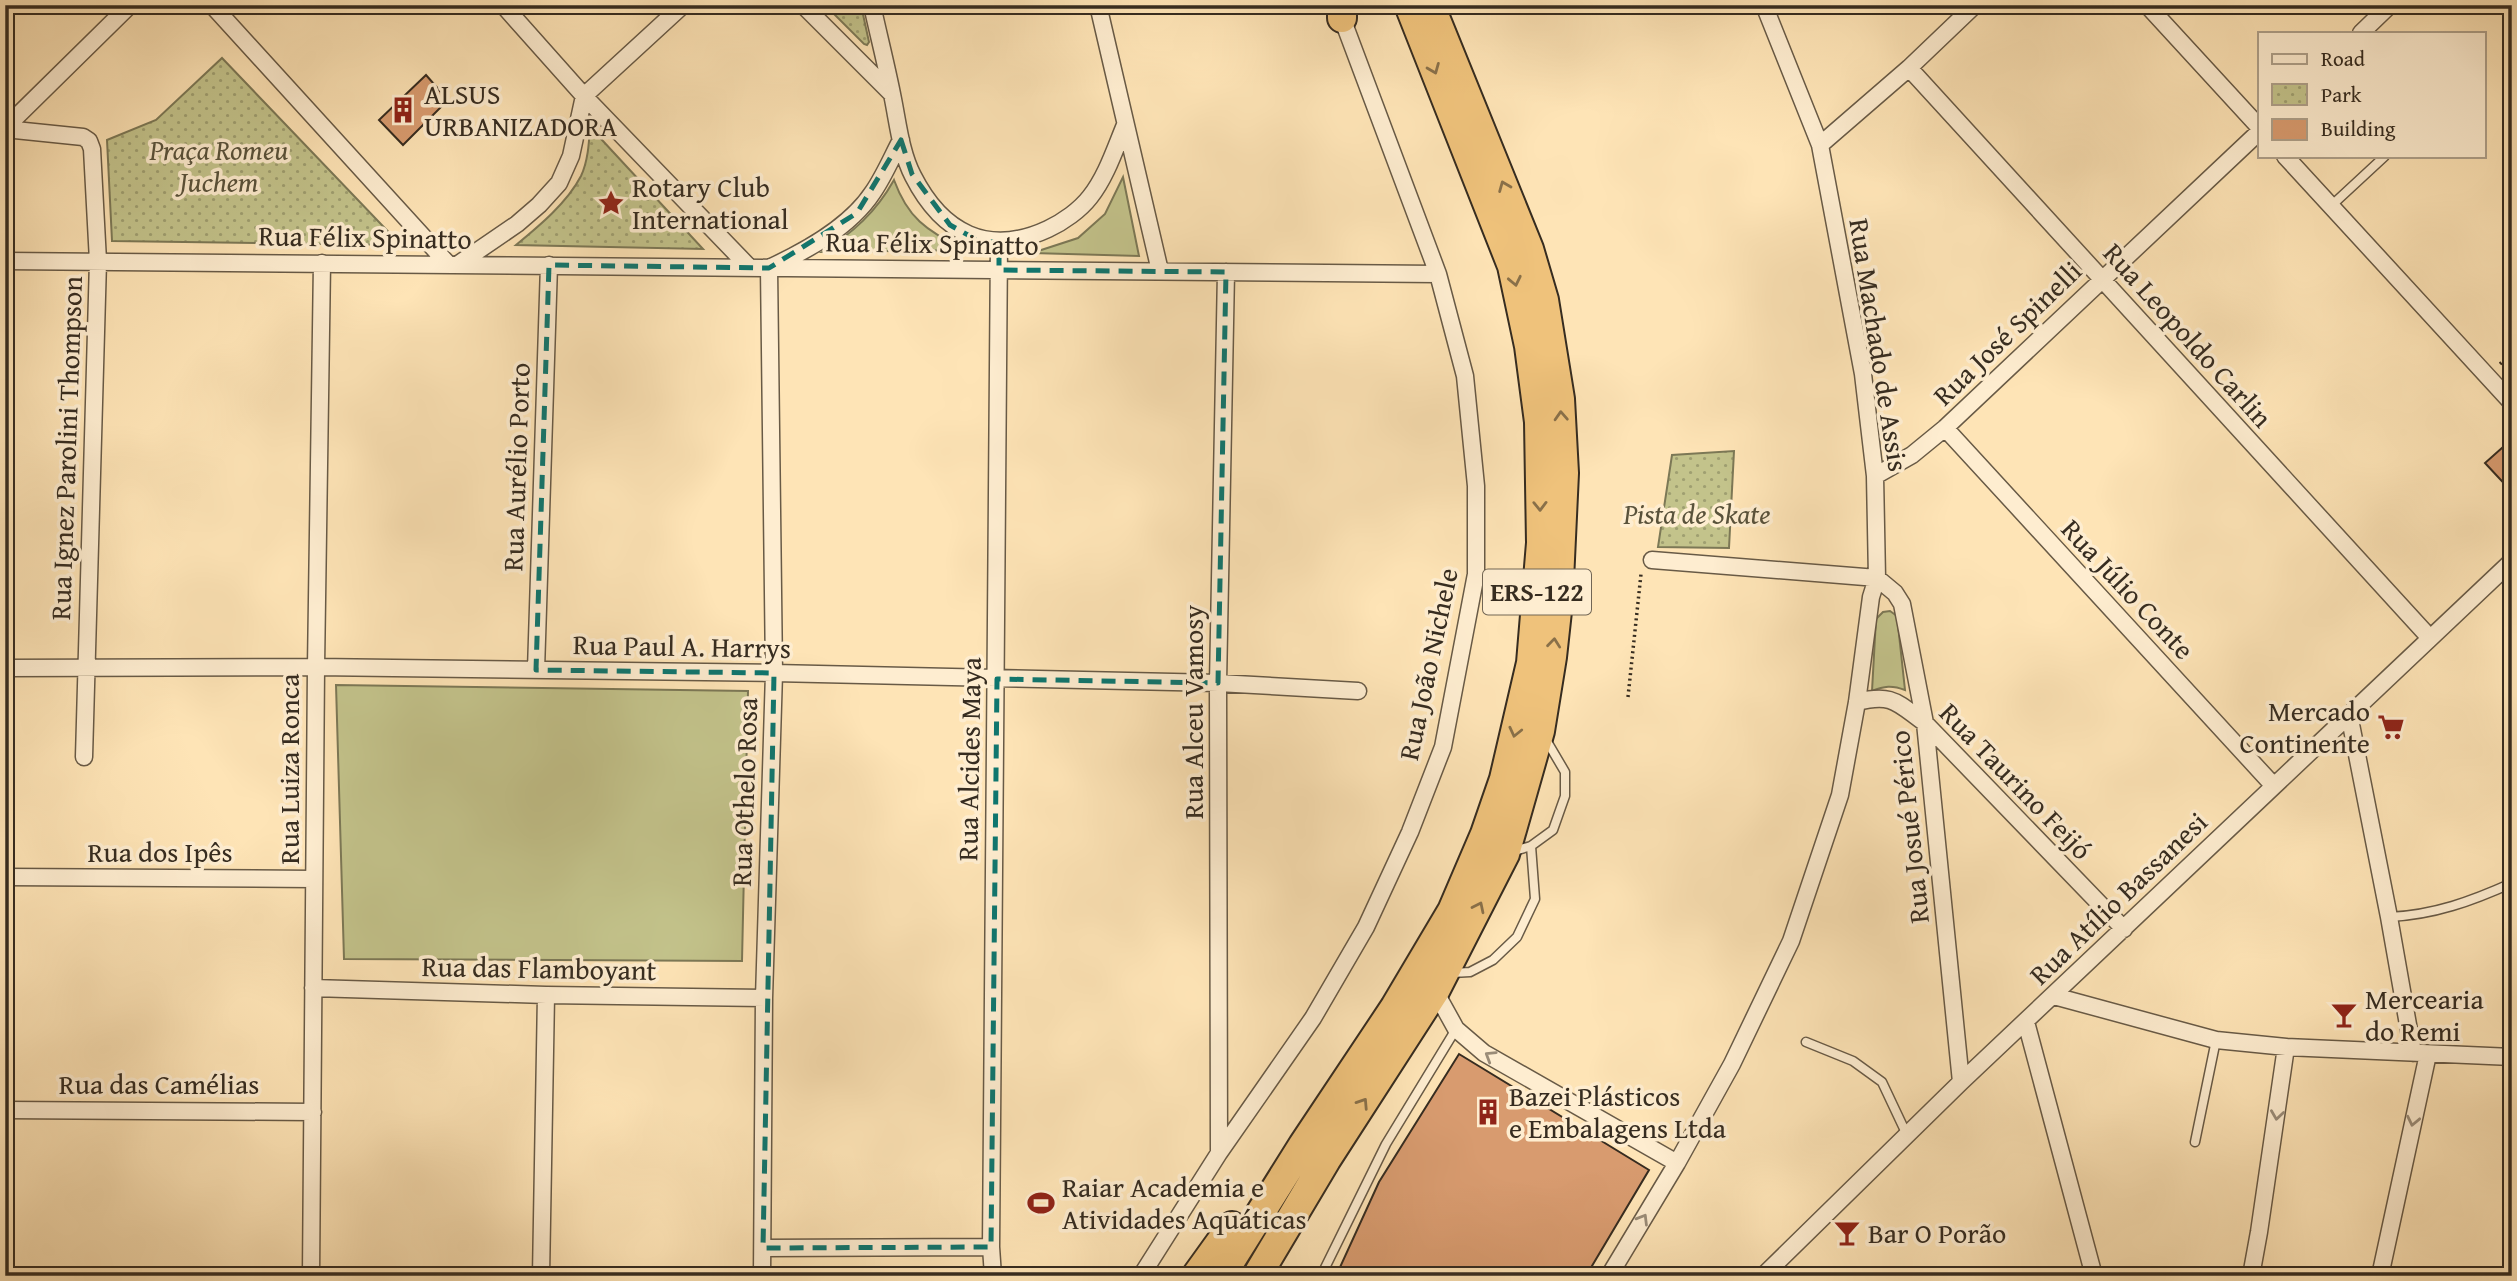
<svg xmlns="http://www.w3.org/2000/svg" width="2517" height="1281" font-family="'Gentium Book Plus',serif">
<defs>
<pattern id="park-dots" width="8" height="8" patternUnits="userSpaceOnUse" patternTransform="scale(1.75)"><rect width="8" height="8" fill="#c3c38b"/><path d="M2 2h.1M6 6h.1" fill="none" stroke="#9f9f71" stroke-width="1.8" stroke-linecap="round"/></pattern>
</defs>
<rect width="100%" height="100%" fill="#fee4b6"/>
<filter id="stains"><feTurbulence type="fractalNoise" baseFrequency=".00286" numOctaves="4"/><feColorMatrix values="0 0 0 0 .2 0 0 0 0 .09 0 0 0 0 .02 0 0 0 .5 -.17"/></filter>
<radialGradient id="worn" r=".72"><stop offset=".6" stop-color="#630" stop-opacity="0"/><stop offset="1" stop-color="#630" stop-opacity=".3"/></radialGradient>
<path fill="#c3c38b" stroke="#7c7856" stroke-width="2" d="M 1123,177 L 1139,256 L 1032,253 L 1078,238 L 1105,214 Z
M 894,180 C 909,221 928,230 964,250 L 822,252 C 853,233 876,212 894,180 Z
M 1890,611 L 1897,616 L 1905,690 C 1892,685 1884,686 1872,691 L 1876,619 L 1883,612 Z
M 336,685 L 748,691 L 742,961 L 344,959 Z"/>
<path fill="url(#park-dots)" stroke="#7c7856" stroke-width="2" d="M 825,5 L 861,5 L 869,42 L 867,45 L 864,44 Z
M 222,58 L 401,245 L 112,241 L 107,140 L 156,120 Z
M 590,127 L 703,249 L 516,245 C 539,226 567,203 581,176 C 588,161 589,143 590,127 Z
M 1734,451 L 1729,548 L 1658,547 L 1672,455 Z"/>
<path fill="#d89b6f" stroke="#362c20" stroke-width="2" d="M 426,75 L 448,100 L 403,145 L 379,120 Z
M 2512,439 L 2512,492 L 2485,463 Z
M 1459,1054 L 1649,1170 L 1586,1276 L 1336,1276 L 1379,1182 Z"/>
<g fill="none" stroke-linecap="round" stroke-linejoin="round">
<g stroke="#685a46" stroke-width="11">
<path id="lane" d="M 2331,206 L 2385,156
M 1511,852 L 1531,846 L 1553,830 L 1565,796 L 1565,772 L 1545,738
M 2389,917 C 2434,915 2472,901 2512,883
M 1452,973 L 1470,972 L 1493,960 L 1517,937 L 1535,899 L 1531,846
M 1806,1042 L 1853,1061 L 1882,1082 L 1907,1135
M 2195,1142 L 2216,1040
M 1321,1276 L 1386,1144 L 1456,1029"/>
</g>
<g stroke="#685a46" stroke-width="19">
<path id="street" d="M 212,5 L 448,264
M 503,5 L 584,96 L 750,268
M 803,5 L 892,94
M 872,5 C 879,37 887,68 893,99 C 898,124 901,153 913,176 C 942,233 988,257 1048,229 C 1063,222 1080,210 1090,197 C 1106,177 1115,149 1125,125
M 1098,5 L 1160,271
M 2147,5 L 2260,128
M 2508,5 L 2512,10
M 2361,33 L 2390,5
M 1909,68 L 2430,638
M 5,128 L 130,5
M 5,129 L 83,137 L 89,141 L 92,149 L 98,261 L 84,757
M 1820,145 L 1909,68 L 1975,5
M 2285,156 L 2512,403
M 5,261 L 1438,274
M 457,265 L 517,224 L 539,205 L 559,183 L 571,156 L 584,96 L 683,5
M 1945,428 L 2273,785
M 1875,476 L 1912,455 L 1945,428 L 2260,131
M 1652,560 L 1877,578
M 1877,578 L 1895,593 L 1902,604 L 1925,723 L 1961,1082
M 5,668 L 316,667 L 774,673 L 1218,683 L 1358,691
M 536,670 L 549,265
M 1857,702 C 1893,693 1897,703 1925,723 L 2124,929
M 2349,714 L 2389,917 L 2413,1053
M 5,877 L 314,879
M 313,988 L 546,995 L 764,998
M 1435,991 L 1456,1029 L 1484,1053 L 1677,1163
M 2054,996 L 2216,1040 L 2286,1047 L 2512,1057
M 2026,1022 L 2094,1276
M 5,1110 L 313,1112
M 1219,1153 L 1218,683 L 1226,272
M 763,1248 L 991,1247
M 311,1276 L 316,667 L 322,263
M 541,1276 L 546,995
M 762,1276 L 764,998 L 774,673 L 769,268 C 806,251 850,227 873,192 C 884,176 892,157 901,140
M 993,1276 L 991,1247 L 999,243
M 1141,1276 L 1219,1153 L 1313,1018 L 1366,927 L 1410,832 L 1443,747 L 1476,574 L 1476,486 L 1465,376 L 1438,274 L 1339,10
M 1609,1276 L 1677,1163 L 1732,1064 L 1791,941 L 1840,795 L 1857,702 L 1871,597 L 1877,578 L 1875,476 L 1863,374 L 1820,145 L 1764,5
M 1763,1276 L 1961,1082 L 2512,561
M 2251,1276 L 2259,1232 L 2286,1047
M 2380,1276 L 2428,1054"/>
</g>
<g stroke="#362c20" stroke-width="32">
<path id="highway" d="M 1342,18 L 1342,5
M 1196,1276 L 1232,1226
M 1221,1276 L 1303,1145 L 1395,1007 L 1452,911 L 1485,834 L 1504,779 L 1531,663 L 1541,543 L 1539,422 L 1529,346 L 1512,266 L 1409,5
M 1257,1276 L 1326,1160 L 1435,991 L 1505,854 L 1540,731 L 1552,657 L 1558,602 L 1564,473 L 1560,399 L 1544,300 L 1529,249 L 1430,5"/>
</g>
<path stroke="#362c20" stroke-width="3.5" stroke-dasharray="2 3.5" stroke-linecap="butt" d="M 2500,364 L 2512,353
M 1628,697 L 1641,574"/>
<use href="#lane" stroke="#feedd0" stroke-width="8"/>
<use href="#street" stroke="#feedd0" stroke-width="16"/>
<use href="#highway" stroke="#efc27b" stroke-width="28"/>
</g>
<defs><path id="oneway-chevron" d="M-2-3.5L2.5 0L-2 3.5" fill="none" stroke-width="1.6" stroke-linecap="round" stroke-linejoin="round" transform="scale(1.75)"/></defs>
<g stroke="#897049">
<use href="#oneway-chevron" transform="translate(1434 69) rotate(68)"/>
<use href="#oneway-chevron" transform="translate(1504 186) rotate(-112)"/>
<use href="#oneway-chevron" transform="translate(1515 281) rotate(78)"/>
<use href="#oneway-chevron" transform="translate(1561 416) rotate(-93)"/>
<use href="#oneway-chevron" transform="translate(1540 506) rotate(89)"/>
<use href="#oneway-chevron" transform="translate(1554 643) rotate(-84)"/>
<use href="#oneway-chevron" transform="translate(1515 732) rotate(103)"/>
<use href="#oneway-chevron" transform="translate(1479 907) rotate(-64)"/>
<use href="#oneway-chevron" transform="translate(1363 1103) rotate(-57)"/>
</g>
<g stroke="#9a8c78">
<use href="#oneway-chevron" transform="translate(1490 1056) rotate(-148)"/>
<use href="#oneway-chevron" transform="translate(2277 1115) rotate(98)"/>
<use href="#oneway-chevron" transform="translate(2413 1121) rotate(102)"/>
<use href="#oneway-chevron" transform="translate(1643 1219) rotate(-59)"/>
</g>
<path fill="none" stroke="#0f766e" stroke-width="5" stroke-dasharray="14 9" stroke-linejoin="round" d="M 901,140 L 912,174 L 950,225 L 977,240 L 999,243 L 999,270 L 1226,272 L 1218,683 L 997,679 L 991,1247 L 763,1248 L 774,673 L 536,670 L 549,265 L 769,268 L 857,213 Z"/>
<defs>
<g id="building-bare" transform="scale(2.1)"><path d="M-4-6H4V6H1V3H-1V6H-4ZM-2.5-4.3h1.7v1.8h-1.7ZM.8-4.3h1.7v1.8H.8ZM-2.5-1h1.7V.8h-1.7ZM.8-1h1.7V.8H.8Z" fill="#8f2418" stroke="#feedd0" stroke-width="2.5" paint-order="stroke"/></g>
<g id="sight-bare" transform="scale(2.1)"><path d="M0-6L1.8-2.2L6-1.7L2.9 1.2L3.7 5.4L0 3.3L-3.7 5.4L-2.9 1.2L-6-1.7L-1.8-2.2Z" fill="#8f2418" stroke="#feedd0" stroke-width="2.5" paint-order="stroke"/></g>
<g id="supermarket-bare" transform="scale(2.1)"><path d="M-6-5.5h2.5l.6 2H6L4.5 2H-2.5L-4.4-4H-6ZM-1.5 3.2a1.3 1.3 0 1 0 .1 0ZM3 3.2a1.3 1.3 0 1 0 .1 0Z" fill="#8f2418" stroke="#feedd0" stroke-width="2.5" paint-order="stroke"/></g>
<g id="bar-bare" transform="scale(2.1)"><path d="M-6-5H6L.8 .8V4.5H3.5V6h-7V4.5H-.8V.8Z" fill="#8f2418" stroke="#feedd0" stroke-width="2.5" paint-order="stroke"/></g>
<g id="stadium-bare" transform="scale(2.1)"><path d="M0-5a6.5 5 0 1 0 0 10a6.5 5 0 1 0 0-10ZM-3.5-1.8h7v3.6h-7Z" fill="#8f2418" stroke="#feedd0" stroke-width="2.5" paint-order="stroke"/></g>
</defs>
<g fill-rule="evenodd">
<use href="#building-bare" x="403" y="110"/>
<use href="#sight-bare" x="611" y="203"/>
<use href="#supermarket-bare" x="2391" y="727"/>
<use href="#bar-bare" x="2344" y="1015"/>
<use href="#building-bare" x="1488" y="1112"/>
<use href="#stadium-bare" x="1041" y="1203"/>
<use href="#bar-bare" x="1847" y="1233"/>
</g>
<g text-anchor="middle" stroke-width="7" stroke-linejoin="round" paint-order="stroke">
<rect fill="#feedd0" stroke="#726655" stroke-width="2" x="1483" y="569.5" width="108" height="45" rx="5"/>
<g font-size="26" font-weight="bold" fill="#362c20">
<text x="1537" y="601">ERS-122</text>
</g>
<g font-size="28" fill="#362c20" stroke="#feedd0" text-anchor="start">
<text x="424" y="104">ALSUS<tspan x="424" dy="32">URBANIZADORA</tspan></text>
<text x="632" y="197">Rotary Club<tspan x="632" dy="32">International</tspan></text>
<text x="2370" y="721" text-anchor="end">Mercado<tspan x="2370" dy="32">Continente</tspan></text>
<text x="2365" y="1009">Mercearia<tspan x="2365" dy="32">do Remi</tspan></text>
<text x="1509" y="1106">Bazei Plásticos<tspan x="1509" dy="32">e Embalagens Ltda</tspan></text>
<text x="1062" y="1197">Raiar Academia e<tspan x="1062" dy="32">Atividades Aquáticas</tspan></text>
<text x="1868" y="1243">Bar O Porão</text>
</g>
<g font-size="28" font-style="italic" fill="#59523b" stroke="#feedd0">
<text x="219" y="160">Praça Romeu<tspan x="219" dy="32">Juchem</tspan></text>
<text x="1697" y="524">Pista de Skate</text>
</g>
<g font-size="28" fill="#362c20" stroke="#feedd0">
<text transform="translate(365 237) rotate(1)" y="10">Rua Félix Spinatto</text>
<text transform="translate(932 243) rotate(1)" y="10">Rua Félix Spinatto</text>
<text transform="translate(2007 333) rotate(-44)" y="10">Rua José Spinelli</text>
<text transform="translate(2188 335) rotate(48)" y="10">Rua Leopoldo Carlin</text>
<text transform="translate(1879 345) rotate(81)" y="10">Rua Machado de Assis</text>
<text transform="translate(66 448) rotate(-88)" y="10">Rua Ignez Parolini Thompson</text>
<text transform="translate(516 467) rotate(-88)" y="10">Rua Aurélio Porto</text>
<text transform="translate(2128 589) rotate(47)" y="10">Rua Júlio Conte</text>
<text transform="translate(682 646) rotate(1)" y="10">Rua Paul A. Harrys</text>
<text transform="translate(1428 664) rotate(-78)" y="10">Rua João Nichele</text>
<text transform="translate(1193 712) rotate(-90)" y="10">Rua Alceu Vamosy</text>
<text transform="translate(969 759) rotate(-89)" y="10">Rua Alcides Maya</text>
<text transform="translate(289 769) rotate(-90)" y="10">Rua Luiza Ronca</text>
<text transform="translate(2016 781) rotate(46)" y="10">Rua Taurino Feijó</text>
<text transform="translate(744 792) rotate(-88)" y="10">Rua Othelo Rosa</text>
<text transform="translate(1909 827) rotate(-96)" y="10">Rua Josué Périco</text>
<text x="160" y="862">Rua dos Ipês</text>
<text transform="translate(2118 898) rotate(-44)" y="10">Rua Atílio Bassanesi</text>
<text transform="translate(539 968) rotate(1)" y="10">Rua das Flamboyant</text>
<text x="159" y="1094">Rua das Camélias</text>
</g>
</g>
<rect width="2517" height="1281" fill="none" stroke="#fee4b6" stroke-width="28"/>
<rect x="7" y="7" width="2503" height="1267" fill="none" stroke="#362c20" stroke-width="3.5"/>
<rect x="14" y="14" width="2489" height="1253" fill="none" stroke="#362c20" stroke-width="2"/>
<rect x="2258" y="32" width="228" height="126" fill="#feedd0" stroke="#aea08a" stroke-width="2"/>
<rect x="2272" y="54" width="35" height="10" fill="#feedd0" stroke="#aea08a" stroke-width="2"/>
<text x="2321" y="66" font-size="21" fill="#362c20">Road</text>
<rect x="2272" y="84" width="35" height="21" fill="url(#park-dots)" stroke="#aea08a" stroke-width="2"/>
<text x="2321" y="102" font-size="21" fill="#362c20">Park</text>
<rect x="2272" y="119" width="35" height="21" fill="#d89b6f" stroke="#aea08a" stroke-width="2"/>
<text x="2321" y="136" font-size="21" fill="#362c20">Building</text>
<rect width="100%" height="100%" filter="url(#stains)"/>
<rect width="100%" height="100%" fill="url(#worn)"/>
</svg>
